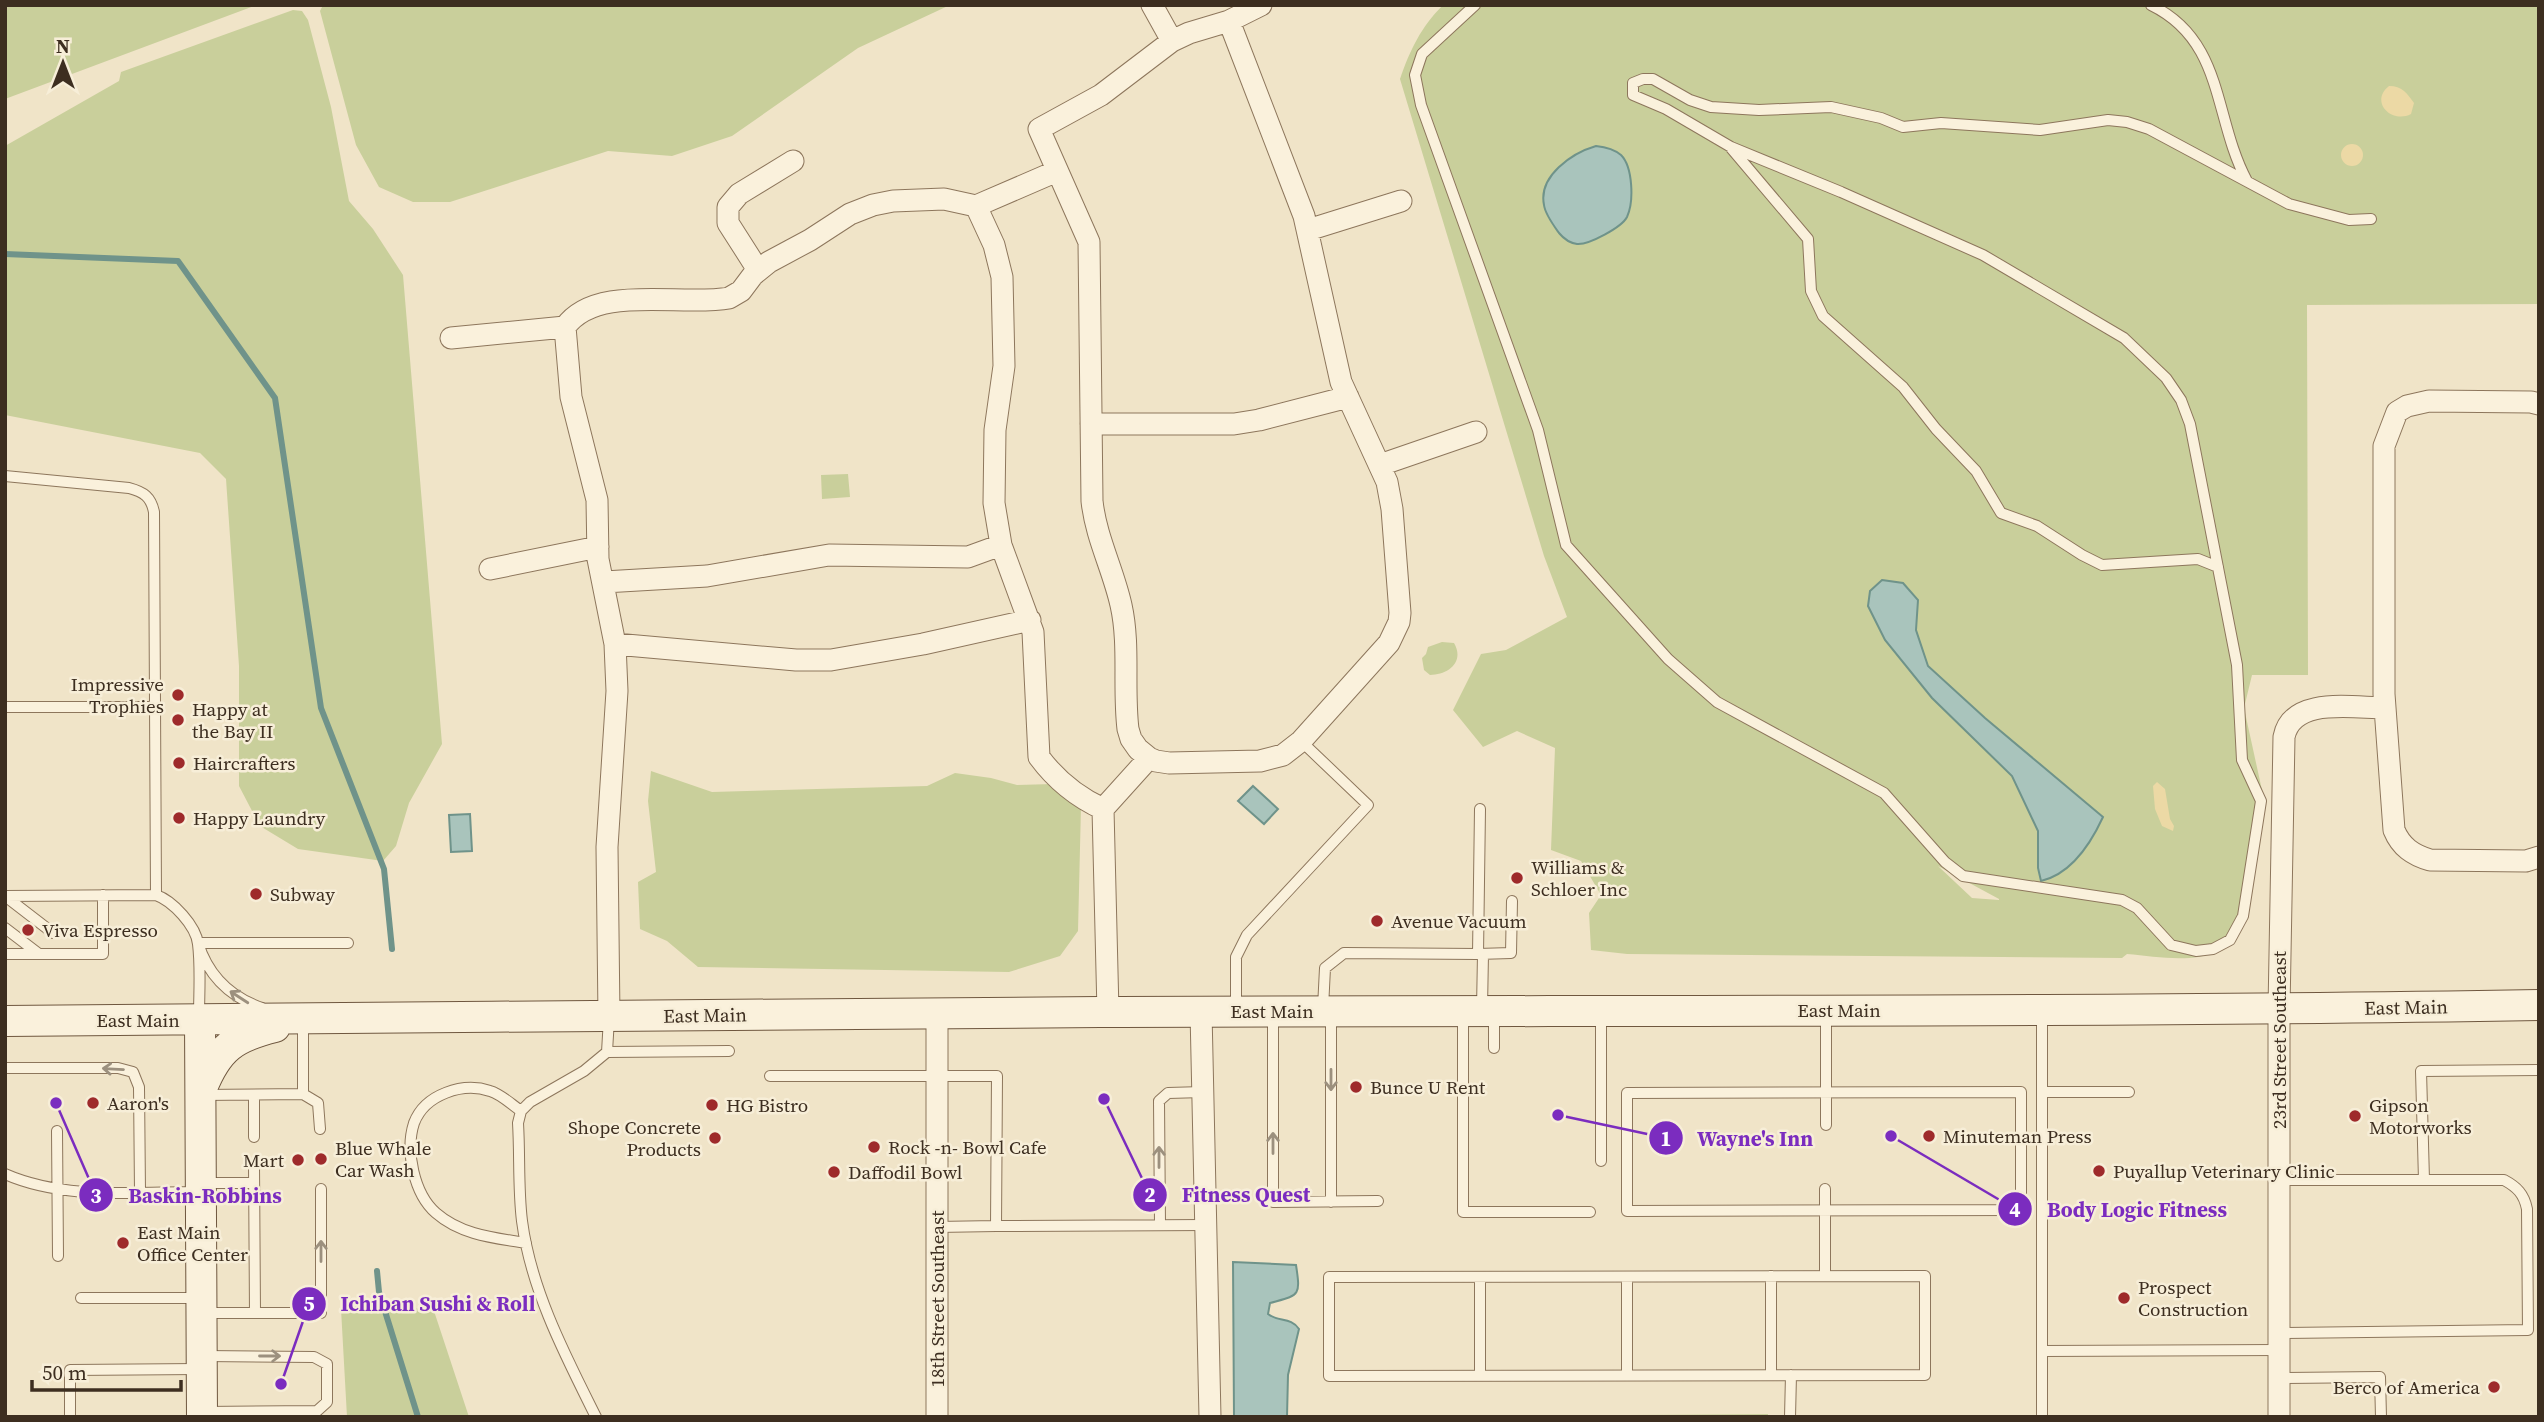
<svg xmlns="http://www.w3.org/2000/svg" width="2544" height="1422" font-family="'Source Serif 4',serif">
<rect width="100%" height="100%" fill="#f0e4c8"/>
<path fill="#c9cf9b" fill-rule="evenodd" d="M 5,5 L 257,5 L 5,99 Z
M 323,5 L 950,5 L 858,48 L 732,136 L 672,156 L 608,151 L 450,202 L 413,202 L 379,187 L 356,145 L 320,11 Z
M 1443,5 L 2539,5 L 2539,304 L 2307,305 L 2308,675 L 2252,675 L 2244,708 L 2265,804 L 2246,921 C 2224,970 2171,958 2127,954 L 2122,958 L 1627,954 L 1591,950 L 1589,913 L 1601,895 L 1581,861 L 1551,850 L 1555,748 L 1517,731 L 1483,747 L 1453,710 L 1481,654 L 1506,650 L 1567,617 L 1544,556 L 1400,79 C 1410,50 1421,27 1443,5 ZM 1938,866 L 1999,899 L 1999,900 L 1972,898 Z
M 293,10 L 302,11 L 308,20 L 331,107 L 349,201 L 373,229 L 403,275 L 442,744 L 409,803 L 396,846 L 383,861 L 298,849 L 260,826 L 239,786 L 239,666 L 226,479 L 200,453 L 5,415 L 5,146 L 119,81 L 121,72 Z
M 848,474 L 850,497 L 822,499 L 821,475 Z
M 1442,642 L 1454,643 C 1465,662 1448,675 1430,675 L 1424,670 L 1422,658 L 1426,654 L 1428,647 Z
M 651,771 L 712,792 L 927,786 L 955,773 L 991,778 L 1017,785 L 1053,784 L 1081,806 L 1078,931 L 1060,956 L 1009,972 L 698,967 L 667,941 L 640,929 L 638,882 L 656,872 L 648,801 Z
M 346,1298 L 434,1311 L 469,1417 L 347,1417 L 341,1309 Z
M 1768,1414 L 1768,1417 L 1318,1417 Z"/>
<path fill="#ecd9a5" d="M 2389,86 C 2402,86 2407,93 2414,103 L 2411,114 C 2392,124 2369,102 2389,86 Z
M2341 155a11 11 0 1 1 22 0a11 11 0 1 1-22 0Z
M 2157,782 L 2165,789 L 2170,819 L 2174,826 L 2173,831 L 2162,826 L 2155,809 L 2153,786 Z"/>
<path fill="#a9c4bc" stroke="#6f938a" stroke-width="2" d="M 1596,146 C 1605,147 1614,149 1621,155 C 1633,167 1634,202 1627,217 C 1622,227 1589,245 1577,244 C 1570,243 1564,239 1559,233 C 1554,226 1545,214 1544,205 C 1538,176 1572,153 1596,146 Z
M 1882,580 L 1903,583 L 1918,600 L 1916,630 L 1928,666 L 1985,718 L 2103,817 C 2091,843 2071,874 2041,881 L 2038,868 L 2038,831 L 2012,776 L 1932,698 L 1885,640 L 1868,606 L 1870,591 Z
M 1253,786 L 1278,809 L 1264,824 L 1238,801 Z
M 470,814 L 472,851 L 451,852 L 449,815 Z
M 1233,1262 L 1296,1265 C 1301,1297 1299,1295 1270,1303 L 1268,1314 C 1278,1322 1291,1317 1299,1329 L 1288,1375 L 1287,1417 L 1234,1417 Z"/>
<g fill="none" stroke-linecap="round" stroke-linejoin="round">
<path stroke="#6f938a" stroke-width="6" d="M 5,254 L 178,261 L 275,398 L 321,708 L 384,869 L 392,949
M 377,1271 L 379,1292 L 418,1417"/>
<g stroke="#8d765c" stroke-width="12">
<path id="lane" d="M 1475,5 L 1422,54 L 1415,75 L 1421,105 L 1538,430 L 1566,545 L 1668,659 L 1717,702 L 1884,793 L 1945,862 L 1963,876 L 2122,900 L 2137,908 L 2171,945 L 2196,951 L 2213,949 L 2230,940 L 2243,916 L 2261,801 L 2242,760 L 2237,665 L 2190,424 L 2181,400 L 2166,378 L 2124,338 L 1983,255 L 1841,192 L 1731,147 L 1666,109 L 1633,95 L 1633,83 L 1643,79 L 1653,79 L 1690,100 L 1711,107 L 1759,110 L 1831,107 L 1881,118 L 1903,127 L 1941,123 L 2040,130 L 2108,120 L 2127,122 L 2149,129 L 2289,204 L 2349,220 L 2371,219
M 2151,5 C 2225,41 2213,118 2247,181
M 1731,148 L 1808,239 L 1811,291 L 1823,316 L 1903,387 L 1936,429 L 1976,471 L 2001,513 L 2037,526 L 2082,555 L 2102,565 L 2198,559 L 2218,567
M 5,476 L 129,488 C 144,492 151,497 154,512 L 156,895
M 5,707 L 155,707
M 5,896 L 156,895 C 173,901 196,926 198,944 C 201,968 199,993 199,1017
M 5,896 L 53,933
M 5,928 L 39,954
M 5,954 L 103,954 L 103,895
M 1478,954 L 1511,953 L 1512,901
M 262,1008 C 230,997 208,975 198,943 L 348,943
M 1236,1008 L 1236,957 L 1247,935 L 1368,805 L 1301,741
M 1323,1008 L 1325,968 L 1344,953 L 1478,954 L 1480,809
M 1482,1008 L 1483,954
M 1494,1012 L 1494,1048
M 2042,1012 L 2042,1417
M 1601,1013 L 1601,1161
M 1273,1014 L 1273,1202 L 1378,1201
M 1331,1014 L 1331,1202
M 1463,1014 L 1463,1212 L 1590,1212
M 607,1052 L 729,1051
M 5,1068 L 118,1068 L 133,1072 L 139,1087 L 140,1192
M 770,1076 L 997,1076 L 996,1226 L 937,1227
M 2021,1092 L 2021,1210 L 1627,1211 L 1627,1093 Z
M 2042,1092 L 2129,1092
M 303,1094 L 318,1103 L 320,1129
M 202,1095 L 303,1094 L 303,1022
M 254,1095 L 254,1137
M 521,1111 C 512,1105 501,1094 490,1091 C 463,1082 425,1094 414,1123 C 405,1151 414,1194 436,1213 C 461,1235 495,1238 526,1243
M 1826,1125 L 1826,1013
M 57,1131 L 58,1256
M 254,1165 L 255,1313
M 5,1174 C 64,1200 135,1192 198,1192
M 2279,1180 L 2504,1180 C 2517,1187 2524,1194 2527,1209 L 2528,1330 L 2279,1333
M 2424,1180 L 2421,1071 L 2539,1070
M 204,1183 L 254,1183
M 1160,1225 L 1159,1101 L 1168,1093 L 1203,1092
M 996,1226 L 1206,1225
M 1825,1276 L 1825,1189
M 1925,1276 L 1925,1375 L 1329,1376 L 1329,1277 Z
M 81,1298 L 199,1298
M 205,1313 L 321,1313 L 321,1189
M 2042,1351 L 2279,1350
M 1627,1375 L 1627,1277
M 1771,1375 L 1771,1276
M 1480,1376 L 1480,1277
M 2279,1378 L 2380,1377 L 2381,1417
M 204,1412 L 317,1411 L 327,1402 L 327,1364 L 314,1357 L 205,1356
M 70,1417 L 70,1370 L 199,1369
M 596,1417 C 565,1355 531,1290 522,1221 C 518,1189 520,1155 518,1123 L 521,1111 L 530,1102 L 584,1071 L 607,1052 L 609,1018
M 1790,1417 L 1791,1375"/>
</g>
<g stroke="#8d765c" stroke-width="23">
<path id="street" d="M 1152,5 L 1172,41
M 1229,21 L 1304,216 L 1341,382 L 1387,482 L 1392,509 L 1400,613 L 1399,622 L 1389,643 L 1301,741 L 1283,755 L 1260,761 L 1169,763 L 1156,761 L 1149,758 L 1138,749 L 1131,739 L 1128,729 C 1123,688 1130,645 1121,605 C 1113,569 1096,538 1092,501 L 1089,242 L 1039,129 L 1101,95 L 1172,41 L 1189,33 Z
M 1229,21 L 1261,5
M 976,206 L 994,245 L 1002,277 L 1004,366 L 995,430 L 994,503 L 1001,545 L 1033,632 L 1039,757 C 1056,780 1077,797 1103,809
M 1308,230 L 1401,201
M 758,270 L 728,223 L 728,207 L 739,194 L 793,161
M 565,327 L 571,397 L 597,500 L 598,559 L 615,644 L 617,691 L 607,847 L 609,1017
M 451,338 L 565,327 C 596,283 681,307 729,298 L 741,291 L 753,275 L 769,262 L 810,240 L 850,214 L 873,205 L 893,201 L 944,199 L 976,206 L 1057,171
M 2539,404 L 2531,402 L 2429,401 L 2407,406 L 2397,412 L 2384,446 L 2384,694 L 2394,830 C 2401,847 2413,855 2430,860 L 2526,861 L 2539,857
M 1091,424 L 1234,424 L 1259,420 L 1348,397
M 1380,465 L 1476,432
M 490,569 L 598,547
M 604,582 L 707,576 L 829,555 L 968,557 L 1001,545
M 615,644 L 796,660 L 831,660 L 923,644 L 1030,620
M 1108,1012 L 1103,809 L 1149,758
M 1201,1012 L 1210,1417
M 937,1417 L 937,1012
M 2279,1417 L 2279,1009 L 2284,737 C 2292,696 2353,708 2385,708"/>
</g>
<g stroke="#6f573f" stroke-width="32">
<path id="secondary" d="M 200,1020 L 202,1417
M 5,1021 C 370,1019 735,1013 1100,1012 C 1580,1010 2059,1013 2539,1005
M 202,1088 C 218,1048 234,1037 275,1027"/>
</g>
<use href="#lane" stroke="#faf1dc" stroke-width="10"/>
<use href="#street" stroke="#faf1dc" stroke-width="21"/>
<use href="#secondary" stroke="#faf1dc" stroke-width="30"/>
</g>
<defs><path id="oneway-shaft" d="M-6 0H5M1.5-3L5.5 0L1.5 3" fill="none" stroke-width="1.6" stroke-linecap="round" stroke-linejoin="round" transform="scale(1.75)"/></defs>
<g stroke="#9c907e">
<use href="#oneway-shaft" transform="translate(239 997) rotate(-147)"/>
<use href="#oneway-shaft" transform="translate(113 1069) rotate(-177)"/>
<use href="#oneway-shaft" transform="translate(1331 1080) rotate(90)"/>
<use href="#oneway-shaft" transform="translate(1273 1143) rotate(-90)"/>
<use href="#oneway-shaft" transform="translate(1159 1157) rotate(-90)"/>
<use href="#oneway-shaft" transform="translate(321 1251) rotate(-90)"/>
<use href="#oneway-shaft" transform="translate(270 1356)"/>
</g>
<g fill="#9e2a2b" stroke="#f7eed8" stroke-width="2.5">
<circle cx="178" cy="695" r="7"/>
<circle cx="178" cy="720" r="7"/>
<circle cx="179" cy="763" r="7"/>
<circle cx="179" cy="818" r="7"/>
<circle cx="1517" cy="878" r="7"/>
<circle cx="256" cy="894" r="7"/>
<circle cx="1377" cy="921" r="7"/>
<circle cx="28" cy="930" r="7"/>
<circle cx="1356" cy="1087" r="7"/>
<circle cx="93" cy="1103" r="7"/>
<circle cx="712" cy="1105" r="7"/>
<circle cx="2355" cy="1116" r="7"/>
<circle cx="1929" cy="1136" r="7"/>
<circle cx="715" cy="1138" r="7"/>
<circle cx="874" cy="1147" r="7"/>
<circle cx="321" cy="1159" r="7"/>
<circle cx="298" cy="1160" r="7"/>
<circle cx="2099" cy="1171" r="7"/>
<circle cx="834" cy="1172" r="7"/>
<circle cx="123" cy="1243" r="7"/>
<circle cx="2124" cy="1298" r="7"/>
<circle cx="2494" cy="1387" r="7"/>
</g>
<g text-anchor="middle" stroke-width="5" stroke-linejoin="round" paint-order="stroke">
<g font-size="19" fill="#3d2e20" stroke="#f7eed8" text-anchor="start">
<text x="164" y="691" text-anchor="end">Impressive<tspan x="164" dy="22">Trophies</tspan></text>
<text x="192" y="716">Happy at<tspan x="192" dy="22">the Bay II</tspan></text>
<text x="193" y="770">Haircrafters</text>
<text x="193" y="825">Happy Laundry</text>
<text x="1531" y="874">Williams &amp;<tspan x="1531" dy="22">Schloer Inc</tspan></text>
<text x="270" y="901">Subway</text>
<text x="1391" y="928">Avenue Vacuum</text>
<text x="42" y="937">Viva Espresso</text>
<text x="1370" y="1094">Bunce U Rent</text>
<text x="107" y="1110">Aaron's</text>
<text x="726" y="1112">HG Bistro</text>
<text x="2369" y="1112">Gipson<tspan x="2369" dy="22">Motorworks</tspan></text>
<text x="701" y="1134" text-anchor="end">Shope Concrete<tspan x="701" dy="22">Products</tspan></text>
<text x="1943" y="1143">Minuteman Press</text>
<text x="888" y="1154">Rock -n- Bowl Cafe</text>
<text x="335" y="1155">Blue Whale<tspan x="335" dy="22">Car Wash</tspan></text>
<text x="284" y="1167" text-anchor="end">Mart</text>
<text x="2113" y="1178">Puyallup Veterinary Clinic</text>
<text x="848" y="1179">Daffodil Bowl</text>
<text x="137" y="1239">East Main<tspan x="137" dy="22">Office Center</tspan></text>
<text x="2138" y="1294">Prospect<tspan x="2138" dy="22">Construction</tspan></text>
<text x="2480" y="1394" text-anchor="end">Berco of America</text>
</g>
<g font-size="19" fill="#3d2e20" stroke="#f7eed8">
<text transform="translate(2406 1007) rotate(-1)" y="7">East Main</text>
<text x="1839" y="1017">East Main</text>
<text x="1272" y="1018">East Main</text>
<text transform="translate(705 1015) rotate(-1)" y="7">East Main</text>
<text x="138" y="1027">East Main</text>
<text transform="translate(2279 1040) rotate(-90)" y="7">23rd Street Southeast</text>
<text transform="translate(937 1299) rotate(-90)" y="7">18th Street Southeast</text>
</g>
</g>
<path fill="none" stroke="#7b2cbf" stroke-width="2.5" d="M1558 1115L1666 1138M1104 1099L1150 1195M56 1103L96 1195M1891 1136L2015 1209M281 1384L309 1304"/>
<g fill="#7b2cbf" stroke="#f7eed8" stroke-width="2.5">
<circle cx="1558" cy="1115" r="7"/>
<circle cx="1104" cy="1099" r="7"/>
<circle cx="56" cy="1103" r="7"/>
<circle cx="1891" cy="1136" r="7"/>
<circle cx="281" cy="1384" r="7"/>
<circle cx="1666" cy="1138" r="18"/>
<circle cx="1150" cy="1195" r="18"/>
<circle cx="96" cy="1195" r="18"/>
<circle cx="2015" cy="1209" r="18"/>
<circle cx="309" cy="1304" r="18"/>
</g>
<g font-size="21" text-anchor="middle" font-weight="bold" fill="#fff">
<text x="1666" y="1146">1</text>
<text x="1150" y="1202">2</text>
<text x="96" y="1203">3</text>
<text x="2015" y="1217">4</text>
<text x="309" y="1311">5</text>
</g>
<g font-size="21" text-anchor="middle" font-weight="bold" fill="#7b2cbf" stroke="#f7eed8" stroke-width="5" stroke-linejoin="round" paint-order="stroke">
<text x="1755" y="1146">Wayne's Inn</text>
<text x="1246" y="1202">Fitness Quest</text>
<text x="205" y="1203">Baskin-Robbins</text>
<text x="2137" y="1217">Body Logic Fitness</text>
<text x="438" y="1311">Ichiban Sushi &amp; Roll</text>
</g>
<rect width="2544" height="1422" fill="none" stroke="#3d2e20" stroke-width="14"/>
<g transform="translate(63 63)" stroke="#f7eed8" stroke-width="5" paint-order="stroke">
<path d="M0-5L12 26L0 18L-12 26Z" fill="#3d2e20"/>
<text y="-10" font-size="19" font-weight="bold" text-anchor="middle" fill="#3d2e20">N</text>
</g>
<path d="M32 1380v10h149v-10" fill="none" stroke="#3d2e20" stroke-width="3.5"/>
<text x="42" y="1380" font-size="21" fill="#3d2e20" stroke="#f7eed8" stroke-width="5" paint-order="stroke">50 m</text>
</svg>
